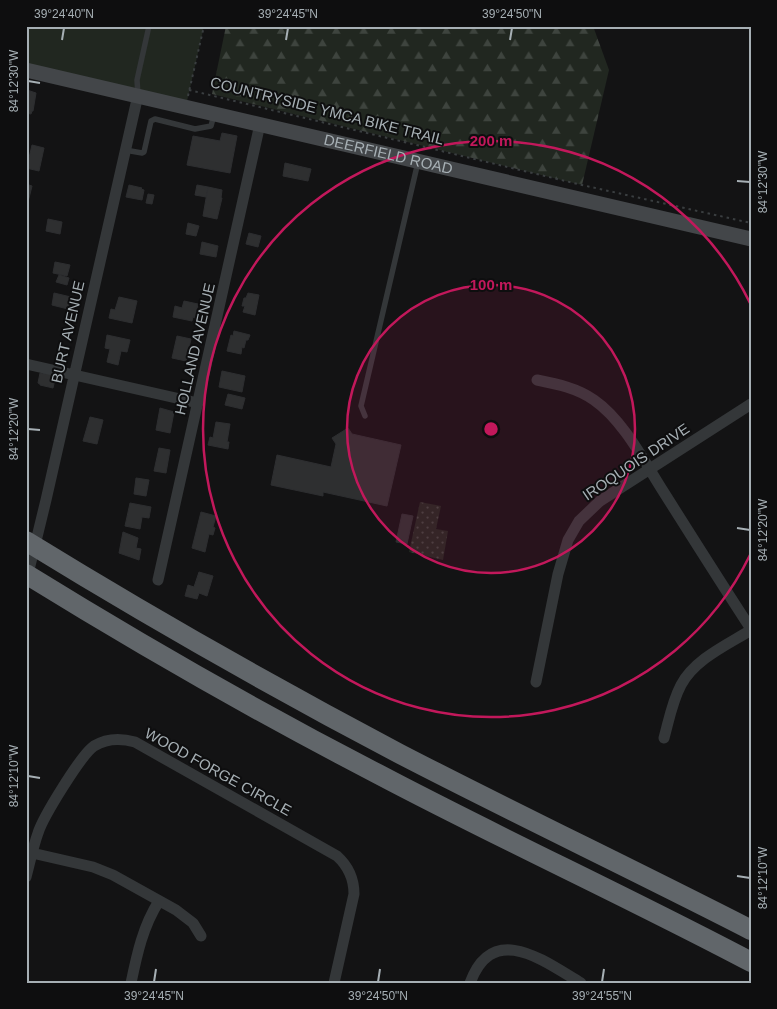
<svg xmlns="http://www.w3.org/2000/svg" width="777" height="1009" font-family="Arial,sans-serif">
<defs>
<pattern id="grass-dots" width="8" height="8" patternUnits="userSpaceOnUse" patternTransform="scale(1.25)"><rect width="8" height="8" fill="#212720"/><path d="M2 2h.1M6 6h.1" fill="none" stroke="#3e443e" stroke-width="1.8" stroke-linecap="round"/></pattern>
<pattern id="forest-firs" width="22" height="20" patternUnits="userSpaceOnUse" patternTransform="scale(1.25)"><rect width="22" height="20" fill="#212720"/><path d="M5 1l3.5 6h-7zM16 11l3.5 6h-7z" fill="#3e443e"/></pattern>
</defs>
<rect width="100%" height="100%" fill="#131314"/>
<path fill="url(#grass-dots)" d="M 420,502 L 441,506 L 436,529 L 448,531 L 443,560 L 409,552 Z"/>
<path fill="url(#forest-firs)" d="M 226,26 L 593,26 L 609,70 L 582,185 L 212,94 Z"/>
<path fill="#212720" d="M 26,26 L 204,26 L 186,106 L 26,70 Z"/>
<path fill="#2e2f30" stroke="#2d2e30" d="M 27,90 L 36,93 L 33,111 L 32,111 L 31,114 L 26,113 Z
M 222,133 L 237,136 L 230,173 L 187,165 L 193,136 L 220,141 Z
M 32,145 L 44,148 L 39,171 L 26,168 L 26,162 L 28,162 Z
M 285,163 L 311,169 L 308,181 L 283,176 Z
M 26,184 L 32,186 L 27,206 L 26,206 Z
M 129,185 L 142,188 L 141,189 L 144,190 L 142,200 L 126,197 Z
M 197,185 L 208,187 L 206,197 L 195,195 Z
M 208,187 L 222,190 L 221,198 L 222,198 L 217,219 L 203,216 Z
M 148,194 L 154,195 L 152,204 L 146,203 Z
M 48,219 L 62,222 L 60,234 L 46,231 Z
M 188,223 L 199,226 L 196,236 L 186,234 Z
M 249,233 L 261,236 L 258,247 L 246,244 Z
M 202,242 L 218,246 L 216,257 L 200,254 Z
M 55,262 L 70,265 L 67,276 L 53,273 Z
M 59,275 L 69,278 L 67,285 L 56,282 Z
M 54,293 L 71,297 L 68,309 L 52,305 Z
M 248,293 L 259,295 L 255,315 L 243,312 L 245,306 L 242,306 L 244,298 L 246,298 Z
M 119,297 L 137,301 L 132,323 L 109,318 L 111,309 L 115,310 Z
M 184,301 L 198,304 L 195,318 L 193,317 L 192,321 L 173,317 L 175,306 L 182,308 Z
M 234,331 L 250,335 L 248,340 L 246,340 L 244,348 L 242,347 L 241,354 L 227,351 L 231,335 L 233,336 Z
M 107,335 L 130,340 L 127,352 L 121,351 L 118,365 L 107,362 L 110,349 L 105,348 Z
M 177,336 L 191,339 L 186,361 L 172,358 Z
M 222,371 L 245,376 L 242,392 L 219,387 Z
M 43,372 L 56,375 L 53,388 L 40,385 L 40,384 L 38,383 L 40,373 L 43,374 Z
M 228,394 L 245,398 L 242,409 L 225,405 Z
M 160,408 L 174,412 L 170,433 L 156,430 Z
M 90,417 L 103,420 L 97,444 L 83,441 Z
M 216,422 L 230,424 L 227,442 L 229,442 L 228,449 L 208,445 L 210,437 L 213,438 Z
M 348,428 L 352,434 L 401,445 L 387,506 L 323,492 L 323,496 L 271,485 L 277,455 L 331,467 L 336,444 L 332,438 Z
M 159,448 L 170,450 L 166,473 L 154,471 Z
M 136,478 L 149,480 L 146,496 L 134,494 Z
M 130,503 L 151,507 L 149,518 L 142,517 L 140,529 L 125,526 Z
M 201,512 L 216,516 L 213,527 L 215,528 L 213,535 L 209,534 L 205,552 L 192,548 Z
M 402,514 L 413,516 L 407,544 L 396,542 Z
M 123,532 L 138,538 L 136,548 L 141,549 L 139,560 L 119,553 Z
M 199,572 L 213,576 L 207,596 L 199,593 L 197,599 L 185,596 L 188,585 L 194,587 Z"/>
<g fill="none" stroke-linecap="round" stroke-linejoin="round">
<path stroke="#3a3e40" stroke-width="2" stroke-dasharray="2.5 4" stroke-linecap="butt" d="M 189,90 L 582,185 L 751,223
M 188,96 L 204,26"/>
<path stroke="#343739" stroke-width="5.5" d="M 138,95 L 137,80 L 149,26
M 125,150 L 142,153 L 144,152 L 151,121 L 155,119 L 195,129 L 211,126 L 214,115
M 365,416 L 361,406 L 418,162"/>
<path stroke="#343739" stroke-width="11" d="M 26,364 L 198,403
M 537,380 C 557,384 577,388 594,400 C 623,420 644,461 663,491 C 692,537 721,583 751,629
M 27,578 L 46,500 L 138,95
M 158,580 L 260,124
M 536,682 L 558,574 L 568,540 L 579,521 L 600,501 L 751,404
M 664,738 C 669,720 672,702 681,685 C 695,659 727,645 751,630
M 32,853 L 93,867 L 113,875 L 176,910 L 193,923 L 201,936
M 26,877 C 30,862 33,847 38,833 C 43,817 81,755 94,746 C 107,738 121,738 135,742 L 337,856 C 348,866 354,878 354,894 L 334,983
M 131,983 C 137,954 143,926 159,901
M 470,983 C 493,921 544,961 581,983"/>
<path stroke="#434649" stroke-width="15" id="s1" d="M 26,70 L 751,239"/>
<path stroke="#61666a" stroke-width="20" d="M 26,541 C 148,616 273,687 400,754 C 516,814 634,870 751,930
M 26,574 C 141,645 258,712 378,774 C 501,839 628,897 751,962"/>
</g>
<path fill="none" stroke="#a6afb4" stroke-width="2" d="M 62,40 L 64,28M 286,40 L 288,28M 510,40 L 512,28M 28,81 L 40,83M 737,181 L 750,182M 28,429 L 40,430M 737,528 L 750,530M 28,776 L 40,778M 737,876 L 750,878M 154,982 L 156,969M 378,982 L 380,969M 602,982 L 604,969"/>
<circle cx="491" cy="429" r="144" fill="#c2185b" fill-opacity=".12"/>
<g fill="none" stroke="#c2185b" stroke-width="2.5">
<circle cx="491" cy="429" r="144"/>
<path d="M750 555A288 288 0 1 1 750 303"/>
</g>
<g text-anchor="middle" stroke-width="4" stroke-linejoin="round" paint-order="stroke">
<g font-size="15" fill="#a6afb4" stroke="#0e0e0f">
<text transform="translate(327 111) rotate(14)" y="5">COUNTRYSIDE YMCA BIKE TRAIL</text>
<text dy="5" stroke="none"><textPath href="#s1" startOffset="372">DEERFIELD ROAD</textPath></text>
<text transform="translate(68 332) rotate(-77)" y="5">BURT AVENUE</text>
<text transform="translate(195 349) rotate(-77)" y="5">HOLLAND AVENUE</text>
<text transform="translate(636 462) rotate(-34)" y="5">IROQUOIS DRIVE</text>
<text transform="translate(218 772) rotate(29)" y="5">WOOD FORGE CIRCLE</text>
</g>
</g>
<circle cx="491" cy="429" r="8" fill="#c2185b" stroke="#0e0e0f" stroke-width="2.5"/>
<g font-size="15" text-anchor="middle" font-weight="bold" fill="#c2185b" stroke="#0e0e0f" stroke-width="4" stroke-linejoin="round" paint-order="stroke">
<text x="491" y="146">200 m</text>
<text x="491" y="290">100 m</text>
</g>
<rect width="777" height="1009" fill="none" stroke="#0e0e0f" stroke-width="55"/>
<rect x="28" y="28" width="722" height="954" fill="none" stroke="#a6afb4" stroke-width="2"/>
<g font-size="12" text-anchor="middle" fill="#a6afb4">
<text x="64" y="18">39°24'40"N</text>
<text x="288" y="18">39°24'45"N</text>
<text x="512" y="18">39°24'50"N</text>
<text transform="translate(14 81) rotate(-90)" y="4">84°12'30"W</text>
<text transform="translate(763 182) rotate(-90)" y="4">84°12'30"W</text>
<text transform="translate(14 429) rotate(-90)" y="4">84°12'20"W</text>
<text transform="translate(763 530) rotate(-90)" y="4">84°12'20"W</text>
<text transform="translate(14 776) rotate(-90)" y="4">84°12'10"W</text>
<text transform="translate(763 878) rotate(-90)" y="4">84°12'10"W</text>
<text x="154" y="1000">39°24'45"N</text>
<text x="378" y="1000">39°24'50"N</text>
<text x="602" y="1000">39°24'55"N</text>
</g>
</svg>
